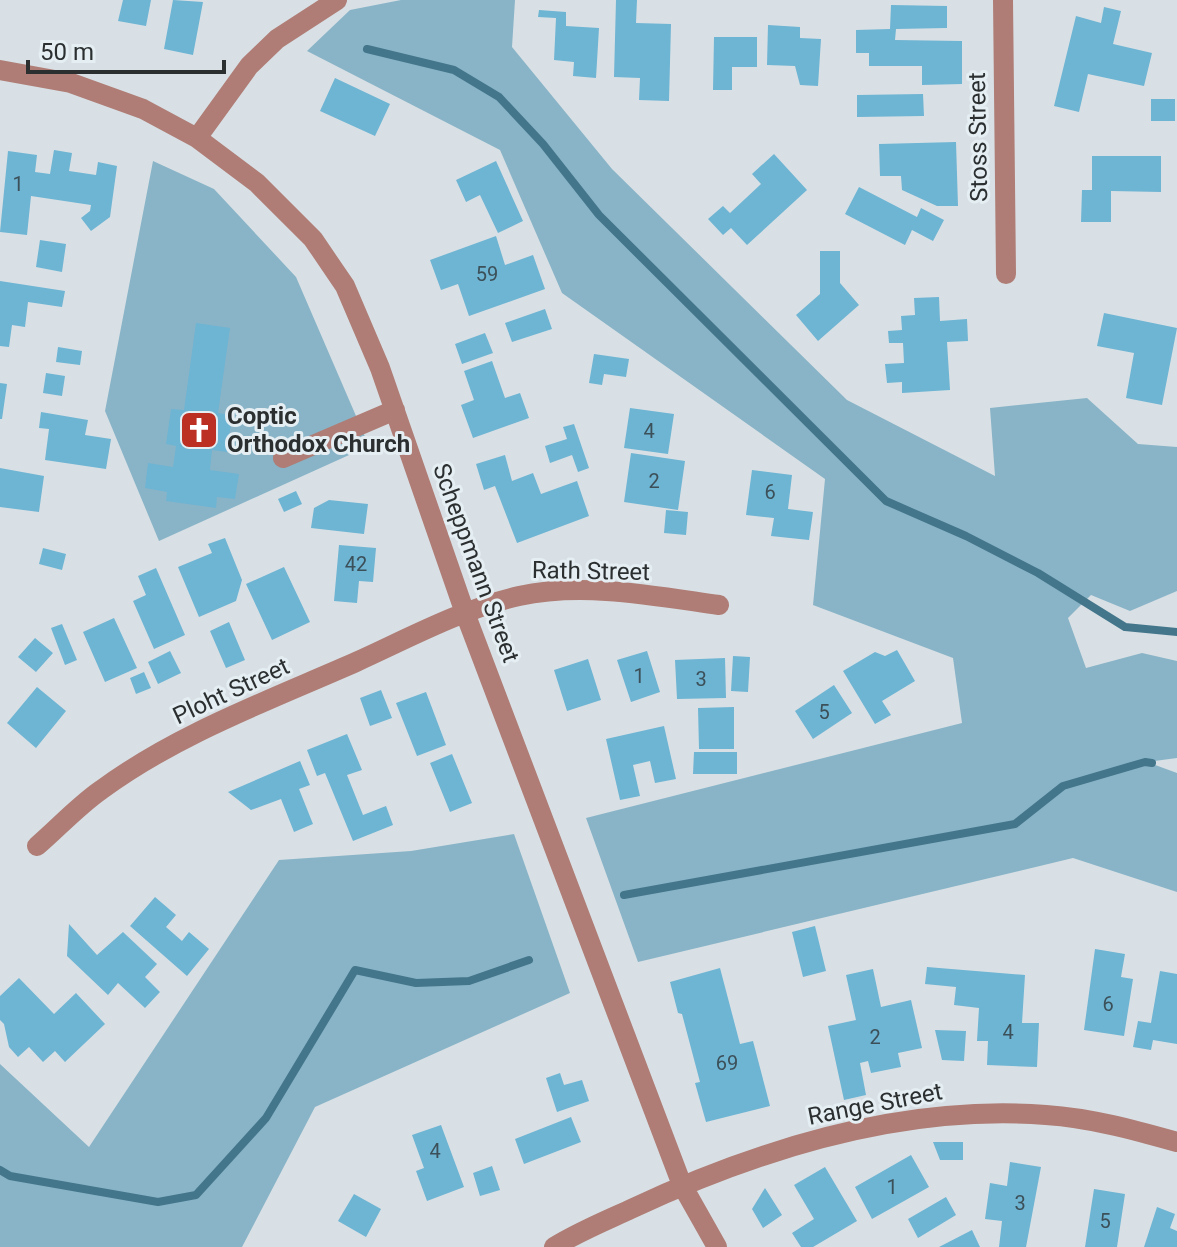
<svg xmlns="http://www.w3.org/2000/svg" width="1177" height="1247" font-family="Roboto,sans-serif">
<rect width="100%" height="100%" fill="#d8e0e5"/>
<path fill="#89b4c7" d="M 401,0 L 515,0 L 512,47 L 612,169 L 847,400 L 995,476 L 990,408 L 1087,398 L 1138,444 L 1177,447 L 1177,591 L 1130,611 L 1091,595 L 1068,618 L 1086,668 L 1142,653 L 1177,661 L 1177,758 L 1147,762 L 1177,773 L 1177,892 L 1073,858 L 638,962 L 586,818 L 962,723 L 953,658 L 813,605 L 825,479 L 562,293 L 500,150 L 307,51 L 350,10 Z
M 153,161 L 214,189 L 296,277 L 369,446 L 159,541 L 105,411 Z
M 514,834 L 570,993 L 315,1107 L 242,1247 L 0,1247 L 0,1064 L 89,1147 L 279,860 L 411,851 Z"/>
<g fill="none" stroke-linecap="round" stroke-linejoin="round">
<path stroke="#44768b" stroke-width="8" d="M 367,49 L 454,70 L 499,97 L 543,144 L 599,215 L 886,501 L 966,536 L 1038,573 L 1125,627 L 1177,632
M 624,895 L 1015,824 L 1063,786 L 1145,762 L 1152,763
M 0,1170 L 10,1176 L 158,1202 L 196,1195 L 266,1118 L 355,970 L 416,983 L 469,981 L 529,960"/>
</g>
<path fill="#6eb4d3" d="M 123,0 L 151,0 L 146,26 L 118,21 Z
M 173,0 L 203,2 L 193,55 L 164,49 Z
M 616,0 L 637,0 L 636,23 L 671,24 L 669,101 L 639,100 L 640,78 L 614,77 Z
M 891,5 L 947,6 L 947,28 L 896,29 L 895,40 L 962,41 L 962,84 L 922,85 L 922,66 L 869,66 L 869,53 L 856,53 L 856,30 L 890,29 Z
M 1104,7 L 1121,11 L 1113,44 L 1152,53 L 1144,86 L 1088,74 L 1079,112 L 1054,106 L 1076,16 L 1101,23 Z
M 539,10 L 566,12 L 566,26 L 599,28 L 596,78 L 573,76 L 574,62 L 554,60 L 556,18 L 538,17 Z
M 768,25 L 800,27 L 800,38 L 821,39 L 818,86 L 800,85 L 795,66 L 767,65 Z
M 714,37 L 757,37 L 757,67 L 732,67 L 732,90 L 713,90 Z
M 335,78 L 390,104 L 375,136 L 320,111 Z
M 923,94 L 924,116 L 857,117 L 857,95 Z
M 1151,99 L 1175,99 L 1175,121 L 1151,121 Z
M 956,142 L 958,206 L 937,206 L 902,190 L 901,176 L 880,176 L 879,144 Z
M 54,150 L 72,153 L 69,171 L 96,175 L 98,162 L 117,166 L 110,217 L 91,231 L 81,218 L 90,211 L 91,205 L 31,196 L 27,235 L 0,232 L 8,151 L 37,155 L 35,172 L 50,174 Z
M 774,154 L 807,190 L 747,245 L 731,228 L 723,235 L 708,219 L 723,206 L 730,213 L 761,184 L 752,174 Z
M 1092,156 L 1161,156 L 1161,192 L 1111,191 L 1111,222 L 1081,222 L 1082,190 L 1092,190 Z
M 496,161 L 523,221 L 498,233 L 480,195 L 466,202 L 456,180 Z
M 859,187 L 917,217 L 921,208 L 944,220 L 933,241 L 912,230 L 905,245 L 845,214 Z
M 496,236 L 505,265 L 533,255 L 545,289 L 469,316 L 458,284 L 441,290 L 430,260 Z
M 40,240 L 66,244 L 62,272 L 36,267 Z
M 820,251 L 840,251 L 840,283 L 859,305 L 818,341 L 796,315 L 820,294 Z
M 0,281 L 65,291 L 62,307 L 28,302 L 25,327 L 12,325 L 9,347 L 0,346 Z
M 939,297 L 940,321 L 967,319 L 968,341 L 947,342 L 950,390 L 902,393 L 902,382 L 887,383 L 885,364 L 904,363 L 903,343 L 889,343 L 888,331 L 902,330 L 901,316 L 915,315 L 914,298 Z
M 545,309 L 552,329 L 512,342 L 505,323 Z
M 1104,313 L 1177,328 L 1162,405 L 1126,398 L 1134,353 L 1097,346 Z
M 196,323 L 230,328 L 218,413 L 232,415 L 227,452 L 212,450 L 210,470 L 239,474 L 235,499 L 217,497 L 216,508 L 166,501 L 167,492 L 145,488 L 148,463 L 173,467 L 176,446 L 166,444 L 171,409 L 184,410 Z
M 485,333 L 493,353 L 462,364 L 455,344 Z
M 58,347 L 82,351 L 80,365 L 56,362 Z
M 594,354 L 629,359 L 626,377 L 604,374 L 602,385 L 589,383 Z
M 492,361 L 505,398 L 520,393 L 529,418 L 473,438 L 461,405 L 474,400 L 464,371 Z
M 46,373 L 65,376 L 62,396 L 43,393 Z
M 0,383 L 7,384 L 2,419 L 0,419 Z
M 630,408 L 674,414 L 668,454 L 624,448 Z
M 41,412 L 88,420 L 85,435 L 111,439 L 106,469 L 45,460 L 49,429 L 39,428 Z
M 574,424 L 589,468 L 578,472 L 572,455 L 550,463 L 545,446 L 567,439 L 563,427 Z
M 631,453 L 685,461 L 678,510 L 624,502 Z
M 505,455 L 512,481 L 533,473 L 541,494 L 577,481 L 589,516 L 517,543 L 495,486 L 484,490 L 476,464 Z
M 0,468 L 44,476 L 39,512 L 0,507 Z
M 752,470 L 792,475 L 788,509 L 813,512 L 809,540 L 771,536 L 774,518 L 746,515 Z
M 296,491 L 302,504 L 284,512 L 278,499 Z
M 329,500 L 368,504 L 364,534 L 311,528 L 314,508 Z
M 666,510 L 688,512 L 686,535 L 664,533 Z
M 225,538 L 242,580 L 236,601 L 199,617 L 178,567 L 212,553 L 208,544 Z
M 339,545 L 376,548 L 373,582 L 359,581 L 357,603 L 334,601 Z
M 43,548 L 66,554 L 62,570 L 39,564 Z
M 284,567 L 310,622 L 272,640 L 246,584 Z
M 156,568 L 185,635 L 154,649 L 133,601 L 146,595 L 138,576 Z
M 114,618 L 137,668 L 105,682 L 83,632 Z
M 229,622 L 245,660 L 226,668 L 210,631 Z
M 62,624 L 77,660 L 65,665 L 51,628 Z
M 35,638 L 53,653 L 36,672 L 18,657 Z
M 897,650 L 915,681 L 882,701 L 891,715 L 875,724 L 843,671 L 875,652 L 885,656 Z
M 170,651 L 181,673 L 158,684 L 148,662 Z
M 647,651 L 660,692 L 631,702 L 617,660 Z
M 733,656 L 750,657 L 748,692 L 731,691 Z
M 725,658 L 726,698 L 677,699 L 675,660 Z
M 588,659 L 601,700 L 567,711 L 554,670 Z
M 144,672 L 151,688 L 136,694 L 130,678 Z
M 834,685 L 852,713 L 813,739 L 795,711 Z
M 37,687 L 66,711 L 36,748 L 7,723 Z
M 381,690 L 392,718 L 370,726 L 360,698 Z
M 426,692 L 446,745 L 417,756 L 396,703 Z
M 734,707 L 734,749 L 699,749 L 698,708 Z
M 664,726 L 676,779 L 655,783 L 650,761 L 633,765 L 640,796 L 620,800 L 606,739 Z
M 347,734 L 362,770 L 347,775 L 363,815 L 386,806 L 393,825 L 353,841 L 325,773 L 317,776 L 307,750 Z
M 694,752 L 737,752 L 737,774 L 693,774 Z
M 452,754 L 472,803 L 450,812 L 430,763 Z
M 300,761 L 310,785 L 299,789 L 313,824 L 294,832 L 281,799 L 251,810 L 228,792 Z
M 155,897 L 176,915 L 166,927 L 182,941 L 189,932 L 209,949 L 187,976 L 130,926 Z
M 69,924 L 97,955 L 123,932 L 157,964 L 145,977 L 160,992 L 145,1008 L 118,983 L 108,995 L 67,956 Z
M 815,926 L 826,971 L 803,977 L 792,932 Z
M 1095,949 L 1125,954 L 1121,977 L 1133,979 L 1124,1036 L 1084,1030 Z
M 927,967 L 1025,975 L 1022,1023 L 1039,1023 L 1037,1067 L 987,1065 L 988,1041 L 977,1041 L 979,1008 L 954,1005 L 956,987 L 925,984 Z
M 720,968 L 740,1044 L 753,1041 L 770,1106 L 706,1122 L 695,1083 L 700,1082 L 682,1014 L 678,1013 L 670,982 Z
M 873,969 L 881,1007 L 911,1000 L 922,1048 L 898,1053 L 901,1067 L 871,1073 L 868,1061 L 860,1063 L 866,1095 L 844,1100 L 828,1026 L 856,1020 L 846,975 Z
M 1160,971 L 1177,974 L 1177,1044 L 1153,1040 L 1151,1050 L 1133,1047 L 1138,1021 L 1151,1023 Z
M 19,978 L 54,1014 L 76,993 L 105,1024 L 65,1062 L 55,1051 L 43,1062 L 29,1047 L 18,1057 L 9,1047 L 4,1024 L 0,1020 L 0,996 Z
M 935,1030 L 966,1031 L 964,1061 L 942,1060 Z
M 560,1073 L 564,1085 L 582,1080 L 589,1101 L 557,1112 L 546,1078 Z
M 571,1117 L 581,1142 L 524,1164 L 515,1139 Z
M 441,1125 L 464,1187 L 427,1201 L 416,1171 L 424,1168 L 412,1135 Z
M 933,1142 L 963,1142 L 963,1160 L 940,1160 Z
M 911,1155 L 929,1187 L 872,1219 L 855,1187 Z
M 1010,1162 L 1041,1167 L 1026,1247 L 999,1247 L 1002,1221 L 985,1219 L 990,1183 L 1007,1186 Z
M 492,1166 L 500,1190 L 480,1196 L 473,1173 Z
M 825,1167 L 857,1221 L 813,1247 L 801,1247 L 792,1233 L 814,1219 L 794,1185 Z
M 765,1188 L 782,1215 L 763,1228 L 752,1209 Z
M 1094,1189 L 1125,1194 L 1117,1247 L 1085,1247 Z
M 354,1194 L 381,1209 L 366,1237 L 338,1221 Z
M 946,1197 L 956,1215 L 918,1238 L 908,1219 Z
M 1157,1207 L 1175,1214 L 1170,1228 L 1177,1231 L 1177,1247 L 1144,1247 Z
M 972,1230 L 980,1247 L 939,1247 Z"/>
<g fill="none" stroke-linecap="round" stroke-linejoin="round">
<path stroke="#af7d75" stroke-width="20" d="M 1003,0 L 1006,274
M 0,70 L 71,83 L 143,109 L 197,138 L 257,183 L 313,239 L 345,286 L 380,368 L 465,613 L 682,1185 L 717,1247
M 197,138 L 249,66 L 277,39 L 337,0
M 283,458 L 395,410
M 37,846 C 58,828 78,806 101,790 C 177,734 270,700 356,662 C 409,638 462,609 519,596 C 584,582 655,596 719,605
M 554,1247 C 578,1232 605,1221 631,1209 C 759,1149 903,1104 1046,1115 C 1091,1118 1134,1130 1177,1142"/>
</g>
<defs>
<g id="church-square" transform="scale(2)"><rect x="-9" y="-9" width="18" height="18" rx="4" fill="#bc2f23" stroke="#e5eef2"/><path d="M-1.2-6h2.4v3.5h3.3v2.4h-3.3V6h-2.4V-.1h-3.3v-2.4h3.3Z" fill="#fff"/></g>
</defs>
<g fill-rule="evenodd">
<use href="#church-square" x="199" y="430"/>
</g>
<g text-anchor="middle" stroke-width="6" stroke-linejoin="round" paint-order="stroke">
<g font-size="20" fill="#3c5059">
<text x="18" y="191">1</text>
<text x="487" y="281">59</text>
<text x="649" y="438">4</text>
<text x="654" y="488">2</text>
<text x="770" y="499">6</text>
<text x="356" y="571">42</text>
<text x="639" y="683">1</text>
<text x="701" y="686">3</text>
<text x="824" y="719">5</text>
<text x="1108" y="1011">6</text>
<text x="1008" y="1039">4</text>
<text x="875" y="1044">2</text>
<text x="727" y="1070">69</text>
<text x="435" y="1158">4</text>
<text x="892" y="1194">1</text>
<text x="1020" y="1210">3</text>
<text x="1105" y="1228">5</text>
</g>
<g font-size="24" fill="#2b2f30" stroke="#e5eef2">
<text transform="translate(978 137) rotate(-91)" y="8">Stoss Street</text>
<text transform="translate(476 563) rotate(70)" y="8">Scheppmann Street</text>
<text transform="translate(591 571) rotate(1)" y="8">Rath Street</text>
<text transform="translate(231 691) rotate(-25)" y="8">Ploht Street</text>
<text transform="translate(875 1104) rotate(-11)" y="8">Range Street</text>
</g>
<g font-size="24" font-weight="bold" fill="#2b2f30" stroke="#e5eef2" text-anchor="start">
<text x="227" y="424">Coptic<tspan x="227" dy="28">Orthodox Church</tspan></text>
</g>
</g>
<path d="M28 60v12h196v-12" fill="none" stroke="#2b2f30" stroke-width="4"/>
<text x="40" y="60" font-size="24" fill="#2b2f30" stroke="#e5eef2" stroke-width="6" paint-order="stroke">50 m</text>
</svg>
